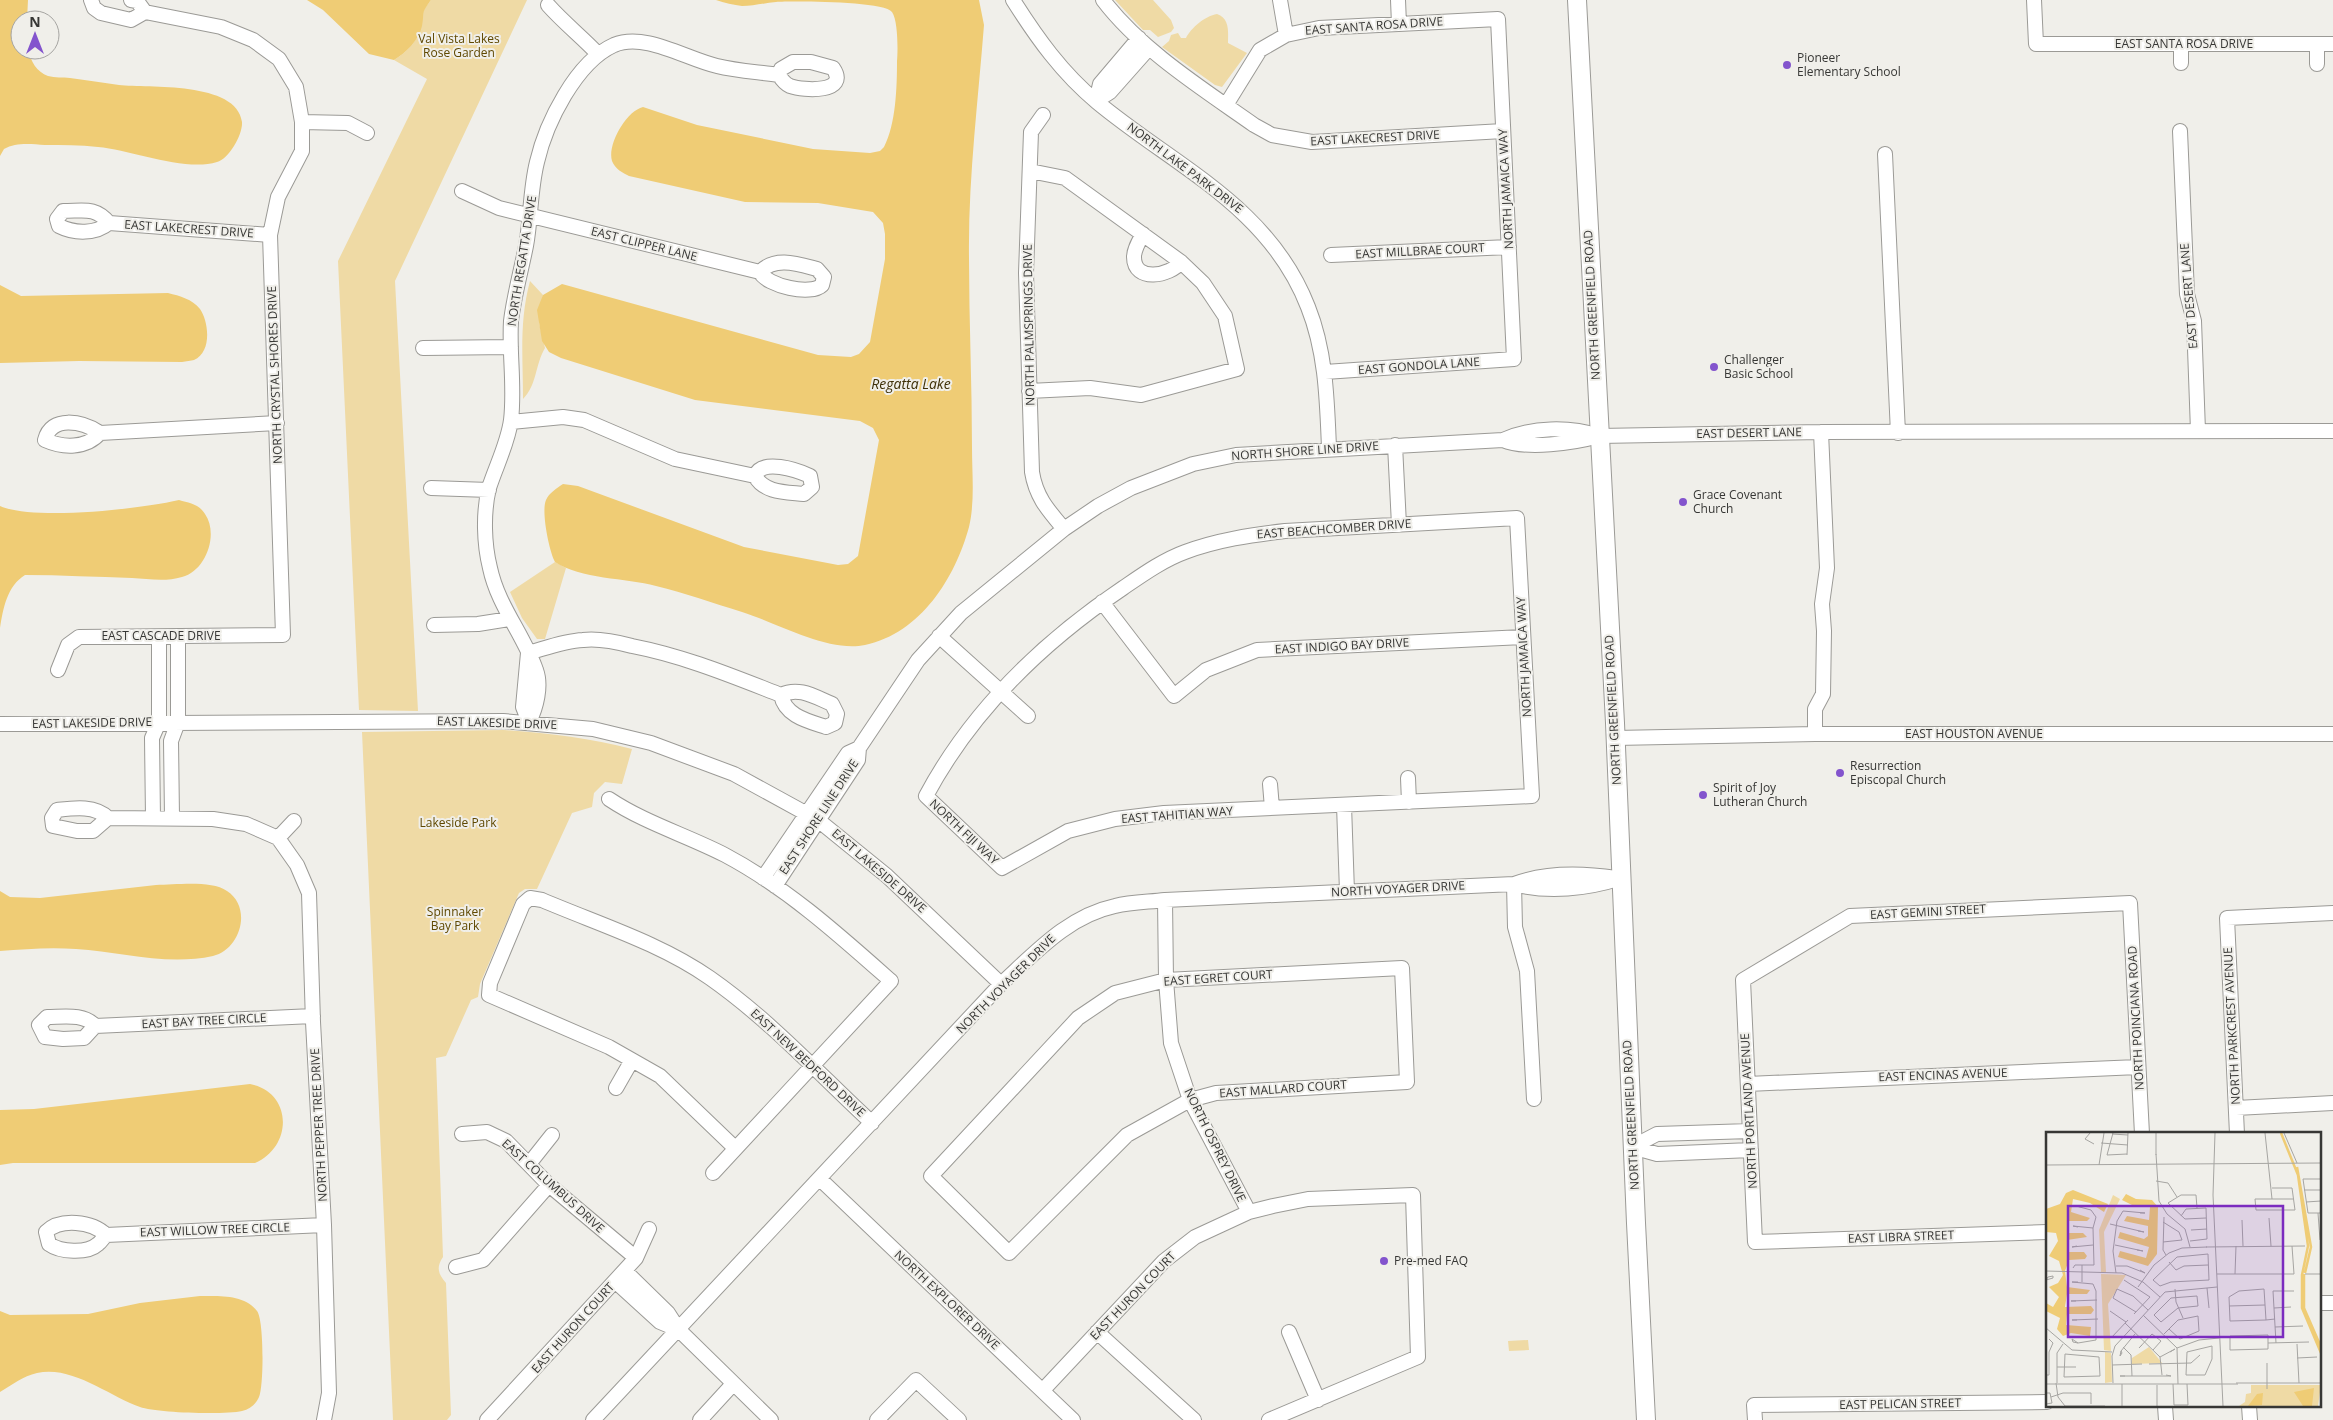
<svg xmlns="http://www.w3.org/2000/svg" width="2333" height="1420" font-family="'Open Sans',sans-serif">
<rect width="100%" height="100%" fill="#f0efea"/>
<path fill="#efdaa5" d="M 431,0 L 527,0 L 395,281 L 418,711 L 359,710 L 338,261 L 427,79 L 394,60 C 406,53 419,40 421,26 C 424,11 420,14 431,0 Z
M 1115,0 L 1153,0 L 1171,20 L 1174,28 L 1171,32 L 1158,37 L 1150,30 L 1143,30 Z
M 1217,14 C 1230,19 1228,31 1228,43 L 1247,53 L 1222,87 L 1215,85 L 1162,47 L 1169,41 L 1171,35 L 1178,33 L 1181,38 L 1186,38 C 1191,28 1205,16 1217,14 Z
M 530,281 L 543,295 L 539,323 L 545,348 C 535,365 537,385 523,399 C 523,357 519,322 530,281 Z
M 555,562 L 566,568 L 545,639 L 537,639 L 522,618 L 510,592 Z
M 504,730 C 548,733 590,738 632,749 L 622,784 L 605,782 L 594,793 L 592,807 L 572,813 L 537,889 L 525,889 L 519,893 L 480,984 L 478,997 L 471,1000 L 446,1056 L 436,1058 L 443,1257 C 436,1267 438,1274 446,1283 L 451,1415 L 447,1420 L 393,1420 L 362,732 Z
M 1528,1340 L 1529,1350 L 1509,1351 L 1508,1341 Z"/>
<path fill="#efcc75" d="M 0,0 L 28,0 L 27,20 L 20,20 L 20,50 L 29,50 C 30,61 37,72 48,76 C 55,78 63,77 70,78 C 87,80 103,83 119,85 C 148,88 237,81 242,122 C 243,134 229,159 217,162 C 185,172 132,150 98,147 C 80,145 62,145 45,145 C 31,144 16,142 4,149 L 0,156 Z
M 307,0 L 431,0 C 420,15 425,11 422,26 C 419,40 406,53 394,60 L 369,54 L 323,10 Z
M 716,0 L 979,0 L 984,25 C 978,102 968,180 969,258 C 969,321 972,385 972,448 C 972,473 975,502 969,527 C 955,578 921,633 865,645 C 829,653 777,623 742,612 C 713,603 685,593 656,586 C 626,578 580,579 555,562 C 549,551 541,511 546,500 C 549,493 557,488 563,484 L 578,486 L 744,547 L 838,565 L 848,564 L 858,556 L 879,440 L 873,428 L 860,421 L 695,400 L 561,358 L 549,352 L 542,341 L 537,310 L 543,295 L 562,284 L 818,355 L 851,357 L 859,354 L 870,342 L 885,259 L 885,234 L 883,223 L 873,212 L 818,203 L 745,202 L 629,176 C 623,173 615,169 612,161 C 607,145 626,111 643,107 L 697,125 L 813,149 L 870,153 L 880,151 L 884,147 C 896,124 897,87 897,61 C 898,51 898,20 892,12 C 884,1 793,1 776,2 C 765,3 753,6 742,6 C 734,5 724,3 716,0 Z
M 0,285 L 21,296 L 168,293 C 180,296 192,299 200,309 C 209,322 212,352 194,360 C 191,361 186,361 182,362 L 79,361 L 0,363 Z
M 179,500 C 189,503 199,504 205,514 C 219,534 206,571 182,577 C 166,582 148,579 132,578 C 97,577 61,575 25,575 C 7,586 3,609 0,628 L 0,506 C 34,521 140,509 179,500 Z
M 156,885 C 176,885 211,880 227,891 C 253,908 240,950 213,956 C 167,966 121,952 76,949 C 51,947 25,949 0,951 L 0,891 L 10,897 L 40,898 Z
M 250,1084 C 293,1092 293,1147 255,1163 L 13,1163 L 0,1165 L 0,1110 L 34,1109 Z
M 200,1296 C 219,1296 244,1294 257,1311 C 264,1319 264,1386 259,1397 C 256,1404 250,1409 242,1411 C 225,1415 156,1413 140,1407 C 109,1396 72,1365 37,1373 C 23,1376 12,1385 0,1392 L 0,1311 L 10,1315 L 88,1314 L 140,1303 Z"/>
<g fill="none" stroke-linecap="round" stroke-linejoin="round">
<g stroke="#9b9a96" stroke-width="16">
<path id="minor" d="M 91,0 L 94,8 L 101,13 L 131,20 L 145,12
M 1013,0 C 1037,38 1062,73 1097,102 C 1174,166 1269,206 1308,307 C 1326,352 1327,400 1329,448
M 1103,0 C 1141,50 1203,89 1254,125 L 1272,135 L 1312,142 L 1503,131
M 1280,0 L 1286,35
M 1398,0 L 1399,24
M 2034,0 L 2036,44 L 2333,44
M 548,5 C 564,23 582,37 598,54
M 2181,44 L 2181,63
M 2317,44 L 2317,64
M 793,62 L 811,62 L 833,68 C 850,93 804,91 790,86 C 785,84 782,80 779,75 L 781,69 Z
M 1096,101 L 1100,84 L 1139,38
M 1096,101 L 1110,92 L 1149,48
M 1226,105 L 1260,50 L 1286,35 L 1319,28 L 1498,19 L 1514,359 L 1325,372
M 1043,115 L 1031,132 L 1026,273 L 1032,472 C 1036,497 1048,510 1064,529
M 302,122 L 348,123 L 367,133
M 2180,131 L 2187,294 L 2194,321 L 2198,431
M 1885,154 L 1898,433
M 462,191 L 499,208 L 760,272 C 767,286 811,296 822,285 L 824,277 L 817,269 C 798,264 775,256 760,272
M 109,223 C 96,234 75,234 59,226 L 57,219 L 63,211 C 83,211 95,206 109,223 L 270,235
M 1143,234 C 1139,241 1134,249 1134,257 C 1134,283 1170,276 1181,262
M 1331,255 L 1509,247
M 423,348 L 511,347
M 1029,391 L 1090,388 L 1141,395 L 1237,369 L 1225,316 L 1203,283 L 1181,262 L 1065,178 L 1030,171
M 511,422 L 563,417 L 584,420 L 675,459 L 755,476 C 764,493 786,492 804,494 L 812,487 L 810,476 C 797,470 762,458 755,476
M 100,433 C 86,449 63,448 45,440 C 51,415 82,421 100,433 L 277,423
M 1503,440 C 1527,450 1573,443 1599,436 L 1821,432 L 2333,431
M 1395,445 L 1399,525
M 431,488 L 489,490
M 1517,518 L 1532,796 L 1164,813 L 1115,819 L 1068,831 L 1002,868 L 926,796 C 972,710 1043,642 1123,588 C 1142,575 1163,560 1185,552 C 1217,540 1251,535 1285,531 Z
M 1102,602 L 1174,696 L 1206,670 L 1257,650 L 1523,637
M 434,625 L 478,624 L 510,619
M 939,636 L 1028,716
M 528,653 C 546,648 564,641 583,640 C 599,638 617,642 632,646 C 684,656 732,676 781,695 C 799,686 815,697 832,704 L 837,714 L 835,723 L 826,727 C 808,721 785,716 781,695
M 528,653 L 523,707 L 529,722
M 58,670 L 68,645 L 79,637 L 283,635 L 270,235 L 278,197 L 302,151 L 302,122 L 296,87 L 279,59 L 253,40 L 221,27 L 145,12 L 137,1 L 131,0
M 529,722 C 536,708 542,686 536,670 C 524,635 498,606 490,568 C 484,544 483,513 489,488 C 496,466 508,443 511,420 C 515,387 509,354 511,321 C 514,296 521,271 526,246 C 531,219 530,190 537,162 C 546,123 576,62 614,45 C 645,32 686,59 717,66 C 737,71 759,72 779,75
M 0,724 L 503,721 L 593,729 L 651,743 L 734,774 L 818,820 L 887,876 L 1001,984
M 1815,734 L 1815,709 L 1823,694 L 1824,631 L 1822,604 L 1827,568 L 1821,432
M 1615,738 L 1815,734 L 2333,734
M 1408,778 L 1409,802
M 1270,784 L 1272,808
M 609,799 C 645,823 686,835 725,855 C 787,888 838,934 891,981 L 713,1173
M 1344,805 L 1347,892
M 172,817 L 171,741 L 178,722 L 178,637
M 108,818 C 95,805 74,808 57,810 L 52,818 L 53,826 L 77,831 L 93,831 L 108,818 L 213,819 L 246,824 L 278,838
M 153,818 L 152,738 L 159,722 L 159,637
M 278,838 L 297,865 L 309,893 L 313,1022 L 324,1225 L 329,1393 L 324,1420
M 278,838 L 294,821
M 763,878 L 848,753 L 859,748 L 918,660 L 961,613 L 1064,529 L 1098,506 L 1131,488 L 1193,464 L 1236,455 L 1503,440 C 1532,427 1569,426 1599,436
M 1514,884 L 1515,927 L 1527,971 L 1534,1099
M 1514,884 C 1546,872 1583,873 1616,878
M 775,886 L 858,760 L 859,748
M 1165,900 L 1166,980 L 1171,1043 L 1190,1100 L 1249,1212
M 1402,968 L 1407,1082 L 1216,1093 L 1190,1100 L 1127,1135 L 1009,1253 L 931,1176 L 1078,1018 L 1115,993 L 1166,980 Z
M 95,1026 C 84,1013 63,1017 47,1017 L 39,1025 L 45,1037 L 63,1039 L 84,1038 L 95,1026 L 313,1016
M 1748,1084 L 2138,1067
M 616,1088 L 632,1060
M 2236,1108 L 2333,1103
M 462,1134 L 487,1132 L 506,1141 L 549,1185 L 636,1258
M 2237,1134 L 2227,918 L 2333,913
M 1632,1147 L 1657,1134 L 1750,1131
M 1632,1147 L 1657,1154 L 1751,1150
M 735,1148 L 660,1076 L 609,1047 L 489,995 L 490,983 L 523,904 L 530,898 L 542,900 C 598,924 660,943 710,978 C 770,1020 819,1074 872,1123
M 529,1164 L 552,1135
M 821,1180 L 1073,1420
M 2047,1232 L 1755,1242 L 1743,980 L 1850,916 L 2130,903 L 2142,1134
M 106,1235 C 103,1238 101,1242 98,1244 C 87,1254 60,1252 49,1244 L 46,1232 C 60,1218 92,1221 106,1235 L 324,1225
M 456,1267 L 483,1260 L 549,1185
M 625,1271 L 668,1313 L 679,1330 L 771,1420
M 615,1281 L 660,1322 L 679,1330
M 2319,1303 L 2333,1303
M 1097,1332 L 1194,1420
M 1289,1332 L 1318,1400
M 1043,1390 L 1164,1261 L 1195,1237 L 1249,1212 L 1273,1206 L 1308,1199 L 1413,1195 L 1418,1357 L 1269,1420
M 2165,1406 L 2166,1420
M 2249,1406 L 2250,1420
M 487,1420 L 636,1258 L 649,1229
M 593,1420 L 1001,984 C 1035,953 1068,916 1115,906 C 1131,902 1149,902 1165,900 L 1514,884 C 1548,893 1587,889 1621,878
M 700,1420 L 733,1384
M 877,1420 L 916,1380 L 959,1420
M 1755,1420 L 1754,1405 L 2047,1402"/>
</g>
<g stroke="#9b9a96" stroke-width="20">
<path id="major" d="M 1577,0 L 1615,723 L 1636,1223 L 1646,1420"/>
</g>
<use href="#minor" stroke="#fff" stroke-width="14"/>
<use href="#major" stroke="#fff" stroke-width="18"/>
</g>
<g fill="#8354cd" stroke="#f0efea" stroke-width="2">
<circle cx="1787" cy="65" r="5"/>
<circle cx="1714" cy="367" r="5"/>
<circle cx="1683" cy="502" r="5"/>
<circle cx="1840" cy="773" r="5"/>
<circle cx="1703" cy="795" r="5"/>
<circle cx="1384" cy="1261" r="5"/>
</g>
<g text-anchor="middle" stroke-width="4" stroke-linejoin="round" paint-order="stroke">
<g font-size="12" fill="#373735" stroke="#f0efea">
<text transform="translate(1374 26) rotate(-4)" y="4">EAST SANTA ROSA DRIVE</text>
<text x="2184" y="48">EAST SANTA ROSA DRIVE</text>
<text transform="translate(1375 138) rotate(-3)" y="4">EAST LAKECREST DRIVE</text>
<text transform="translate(1185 168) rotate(37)" y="4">NORTH LAKE PARK DRIVE</text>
<text transform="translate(1506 189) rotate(-93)" y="4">NORTH JAMAICA WAY</text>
<text transform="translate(189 229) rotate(4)" y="4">EAST LAKECREST DRIVE</text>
<text transform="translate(644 244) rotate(14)" y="4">EAST CLIPPER LANE</text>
<text transform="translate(1420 251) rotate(-3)" y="4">EAST MILLBRAE COURT</text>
<text transform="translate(522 261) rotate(-81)" y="4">NORTH REGATTA DRIVE</text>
<text transform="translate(2189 296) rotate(-95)" y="4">EAST DESERT LANE</text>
<text transform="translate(1592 305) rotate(-93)" y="4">NORTH GREENFIELD ROAD</text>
<text transform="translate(1029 325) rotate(-91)" y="4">NORTH PALMSPRINGS DRIVE</text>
<text transform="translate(1419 366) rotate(-4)" y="4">EAST GONDOLA LANE</text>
<text transform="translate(275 375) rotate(-92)" y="4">NORTH CRYSTAL SHORES DRIVE</text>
<text transform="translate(1749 433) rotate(-1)" y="4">EAST DESERT LANE</text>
<text transform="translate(1305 451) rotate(-4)" y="4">NORTH SHORE LINE DRIVE</text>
<text transform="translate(1334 529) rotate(-4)" y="4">EAST BEACHCOMBER DRIVE</text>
<text x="161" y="640">EAST CASCADE DRIVE</text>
<text transform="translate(1342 646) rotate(-3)" y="4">EAST INDIGO BAY DRIVE</text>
<text transform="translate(1524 657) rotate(-93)" y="4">NORTH JAMAICA WAY</text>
<text transform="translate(1613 710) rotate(-93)" y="4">NORTH GREENFIELD ROAD</text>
<text transform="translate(92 723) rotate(-1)" y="4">EAST LAKESIDE DRIVE</text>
<text transform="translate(497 723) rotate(2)" y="4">EAST LAKESIDE DRIVE</text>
<text x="1974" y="738">EAST HOUSTON AVENUE</text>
<text transform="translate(1177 815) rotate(-4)" y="4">EAST TAHITIAN WAY</text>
<text transform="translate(819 817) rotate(-57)" y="4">EAST SHORE LINE DRIVE</text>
<text transform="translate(964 832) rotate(43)" y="4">NORTH FIJI WAY</text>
<text transform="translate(879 871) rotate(41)" y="4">EAST LAKESIDE DRIVE</text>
<text transform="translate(1398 889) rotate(-3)" y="4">NORTH VOYAGER DRIVE</text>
<text transform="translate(1928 912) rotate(-3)" y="4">EAST GEMINI STREET</text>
<text transform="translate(1218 978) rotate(-4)" y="4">EAST EGRET COURT</text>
<text transform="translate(1006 984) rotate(-45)" y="4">NORTH VOYAGER DRIVE</text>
<text transform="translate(2136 1018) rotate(-93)" y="4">NORTH POINCIANA ROAD</text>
<text transform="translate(204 1021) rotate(-3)" y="4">EAST BAY TREE CIRCLE</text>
<text transform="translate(2232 1026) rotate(-93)" y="4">NORTH PARKCREST AVENUE</text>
<text transform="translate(808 1063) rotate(43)" y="4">EAST NEW BEDFORD DRIVE</text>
<text transform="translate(1943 1075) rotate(-2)" y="4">EAST ENCINAS AVENUE</text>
<text transform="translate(1283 1089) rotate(-4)" y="4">EAST MALLARD COURT</text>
<text transform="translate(1749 1111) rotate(-93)" y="4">NORTH PORTLAND AVENUE</text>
<text transform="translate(1631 1115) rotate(-93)" y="4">NORTH GREENFIELD ROAD</text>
<text transform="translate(319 1125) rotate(-93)" y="4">NORTH PEPPER TREE DRIVE</text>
<text transform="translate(1215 1145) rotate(64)" y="4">NORTH OSPREY DRIVE</text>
<text transform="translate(553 1186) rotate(42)" y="4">EAST COLUMBUS DRIVE</text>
<text transform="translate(215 1230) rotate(-2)" y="4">EAST WILLOW TREE CIRCLE</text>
<text transform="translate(1901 1237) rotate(-2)" y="4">EAST LIBRA STREET</text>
<text transform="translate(1133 1296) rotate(-46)" y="4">EAST HURON COURT</text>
<text transform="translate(947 1300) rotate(43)" y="4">NORTH EXPLORER DRIVE</text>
<text transform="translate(573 1328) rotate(-48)" y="4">EAST HURON COURT</text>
<text transform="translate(1900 1404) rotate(-1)" y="4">EAST PELICAN STREET</text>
</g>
<g font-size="12" fill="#5f4800" stroke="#f0efea">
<text x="459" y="43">Val Vista Lakes<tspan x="459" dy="14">Rose Garden</tspan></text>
<text x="458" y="827">Lakeside Park</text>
<text x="455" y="916">Spinnaker<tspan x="455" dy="14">Bay Park</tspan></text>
</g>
<g font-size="12" fill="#373735" stroke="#f0efea" text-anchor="start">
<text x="1797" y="62">Pioneer<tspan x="1797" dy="14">Elementary School</tspan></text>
<text x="1724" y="364">Challenger<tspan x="1724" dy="14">Basic School</tspan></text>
<text x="1693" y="499">Grace Covenant<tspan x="1693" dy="14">Church</tspan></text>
<text x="1850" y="770">Resurrection<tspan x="1850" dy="14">Episcopal Church</tspan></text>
<text x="1713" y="792">Spirit of Joy<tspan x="1713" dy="14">Lutheran Church</tspan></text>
<text x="1394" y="1265">Pre-med FAQ</text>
</g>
<g font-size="14" font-style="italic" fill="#3e3008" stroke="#f0efea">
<text x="911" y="389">Regatta Lake</text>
</g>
</g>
<g transform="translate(2046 1132)">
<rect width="275" height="275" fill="#f0efea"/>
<path d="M 67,63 L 74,67 L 58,100 L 60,140 L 55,140 L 53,98 ZM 55,142 L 80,143 L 62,172 L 65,219 L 58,218 ZM 103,215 L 116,231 L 86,232 L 86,226 ZM 59,220 L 65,221 L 66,250 L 59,251 ZM 205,253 L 275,253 L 272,274 L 193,274 L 199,270 L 200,262 L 205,261 Z" fill="#efdaa5"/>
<path d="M 27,58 L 62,72 L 58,80 L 44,71 L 27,67 L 25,80 L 44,86 L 41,89 L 21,89 L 22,101 L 37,101 L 41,105 L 21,108 L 21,120 L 38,120 L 41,124 L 39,127 L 23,128 L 19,139 L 21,155 L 44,158 L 41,162 L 21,162 L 19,175 L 45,174 L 48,178 L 45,182 L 21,182 L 20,193 L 45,195 L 44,204 L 25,201 L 17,204 L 11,197 L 14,186 L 0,179 L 0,171 L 7,175 L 13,165 L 3,155 L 12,151 L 17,143 L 13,129 L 3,124 L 12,109 L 10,101 L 0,100 L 0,77 L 14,72 L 20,61 ZM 80,62 L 90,67 L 106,68 L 112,75 L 111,122 L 102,134 L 72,125 L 74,119 L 100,126 L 103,115 L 72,106 L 74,100 L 98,107 L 102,104 L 102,94 L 78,89 L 81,84 L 103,88 L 104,75 L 88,74 L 76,68 ZM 268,256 L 266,274 L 257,274 L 248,260 ZM 217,261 L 216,273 L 202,274 L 211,262 Z" fill="#efcc75"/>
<path fill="none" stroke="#efcc75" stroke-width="2.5" d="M 235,1 L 252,43 L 262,114 L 256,143 L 256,176 L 275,221M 251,35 L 265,115 L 259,141M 258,142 L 258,176 L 275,215"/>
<path fill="none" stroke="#a6a5a2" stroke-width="1" d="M 44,1 L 39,7 L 48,12M 67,1 L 61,23 L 81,22M 110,1 L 110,23M 169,1 L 167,63 L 177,274M 219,1 L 226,67M 238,1 L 251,31M 66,2 L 82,3M 55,11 L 82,13M 110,22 L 113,69 L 121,82 L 139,97 L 144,115M 81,23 L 82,1M 0,33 L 275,31M 53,33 L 58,1M 275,47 L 257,47 L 262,81 L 275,81M 110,49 L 122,51 L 131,65M 226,56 L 246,56 L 249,78 L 210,78 L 209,67 L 247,67M 258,58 L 275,58M 260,70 L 275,69M 35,75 L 30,74 L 45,78 L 50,85M 151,76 L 150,63 L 135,63 L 122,71 L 139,87 L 160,86M 77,79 L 99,81 L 94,81M 272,81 L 274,108M 135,84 L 140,77 L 160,76 L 161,107 L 144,109M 118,85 L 117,118 L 120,123M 223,86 L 225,114M 196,88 L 197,114M 64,92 L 98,100 L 92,99M 32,95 L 27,94 L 47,96M 145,98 L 161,97M 117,110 L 136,108 L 133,100 L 117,90M 69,113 L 97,119 L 91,118M 31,114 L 26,115 L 47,113M 160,115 L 259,114M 162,122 L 163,148 L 125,150 L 114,154 L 107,148 L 131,125 ZM 123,130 L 130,138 L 138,134 L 162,133M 70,134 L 81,134 L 99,141 L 94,138M 27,136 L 29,133 L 48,133 L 47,96 L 50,85M 0,139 L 76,141 L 97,150 L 114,165M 70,141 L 67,119 L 71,89 L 77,79M 171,142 L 248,142 L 246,114M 189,142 L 190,114M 259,142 L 275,142M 2,145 L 7,144 L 7,146 L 0,148 ZM 78,148 L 104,165 L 88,182M 32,150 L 26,150 L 47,152M 36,150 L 36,133M 47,152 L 50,159 L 50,208M 92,155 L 108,133 L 123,121 L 136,116 L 161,115M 161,156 L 163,176M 129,157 L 130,170 L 137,186M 151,164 L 152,174 L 132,176 L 115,190 L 108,183 L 125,166 ZM 30,169 L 25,169 L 51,168M 183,174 L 219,173M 228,176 L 245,175M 64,179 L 80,190M 90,180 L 67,166 L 71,157 L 87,164 L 102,178M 97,183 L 131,216 L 132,252M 31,188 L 26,188 L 52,187M 220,188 L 218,157 L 193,159 L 183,165 L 184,189 L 220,188 L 229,187M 79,191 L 114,225 L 116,243M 229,195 L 257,194M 0,196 L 26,218 L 66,220M 118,202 L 132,188 L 152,184 L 153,199 L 134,207 L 123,197M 222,203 L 222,217 L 184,218 L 184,204 ZM 65,206 L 82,188M 32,211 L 26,207 L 27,210 L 32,211 L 50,208M 222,211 L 263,210M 230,211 L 227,159 L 248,159M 251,212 L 253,251M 96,213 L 93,216 L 106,202 L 115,209 L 107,218M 166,214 L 166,227 L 159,243 L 140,243 L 141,220 ZM 77,215 L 85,223 L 86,244M 131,216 L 153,208 L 173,206M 75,219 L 74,224 L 76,221 L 75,219 L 89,202M 19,222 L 53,225 L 54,244 L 18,245 ZM 114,225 L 129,217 L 124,220M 251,226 L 271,225M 221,231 L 221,257M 103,232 L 145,231 L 154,223M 66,233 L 96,232M 11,235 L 30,235M 0,243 L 3,243 L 3,220 L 7,211 L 3,207M 79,244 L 74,244 L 125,244 L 120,243M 10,251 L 12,265 L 19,274M 11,251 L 11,221 L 17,212M 67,251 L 66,224 L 69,214 L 119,160 L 171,155M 190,251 L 275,251M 0,252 L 192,252M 76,252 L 76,274M 127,252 L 128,273 L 142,273 L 141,252M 111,253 L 111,274M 0,261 L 4,261 L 6,271 L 0,272M 5,265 L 17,261 L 45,261 L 45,272M 19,274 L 59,274"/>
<path fill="#7b2cbf" fill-opacity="0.15" stroke="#7b2cbf" stroke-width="2.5" d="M 22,74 L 237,74 L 237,205 L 22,205 Z"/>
<rect width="275" height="275" fill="none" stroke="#373735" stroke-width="2.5"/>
</g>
<g transform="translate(35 35)"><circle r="24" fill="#f0efea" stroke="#a6a5a2"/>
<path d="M0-4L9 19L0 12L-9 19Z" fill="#8354cd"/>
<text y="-8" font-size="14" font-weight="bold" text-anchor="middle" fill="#373735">N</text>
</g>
</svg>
